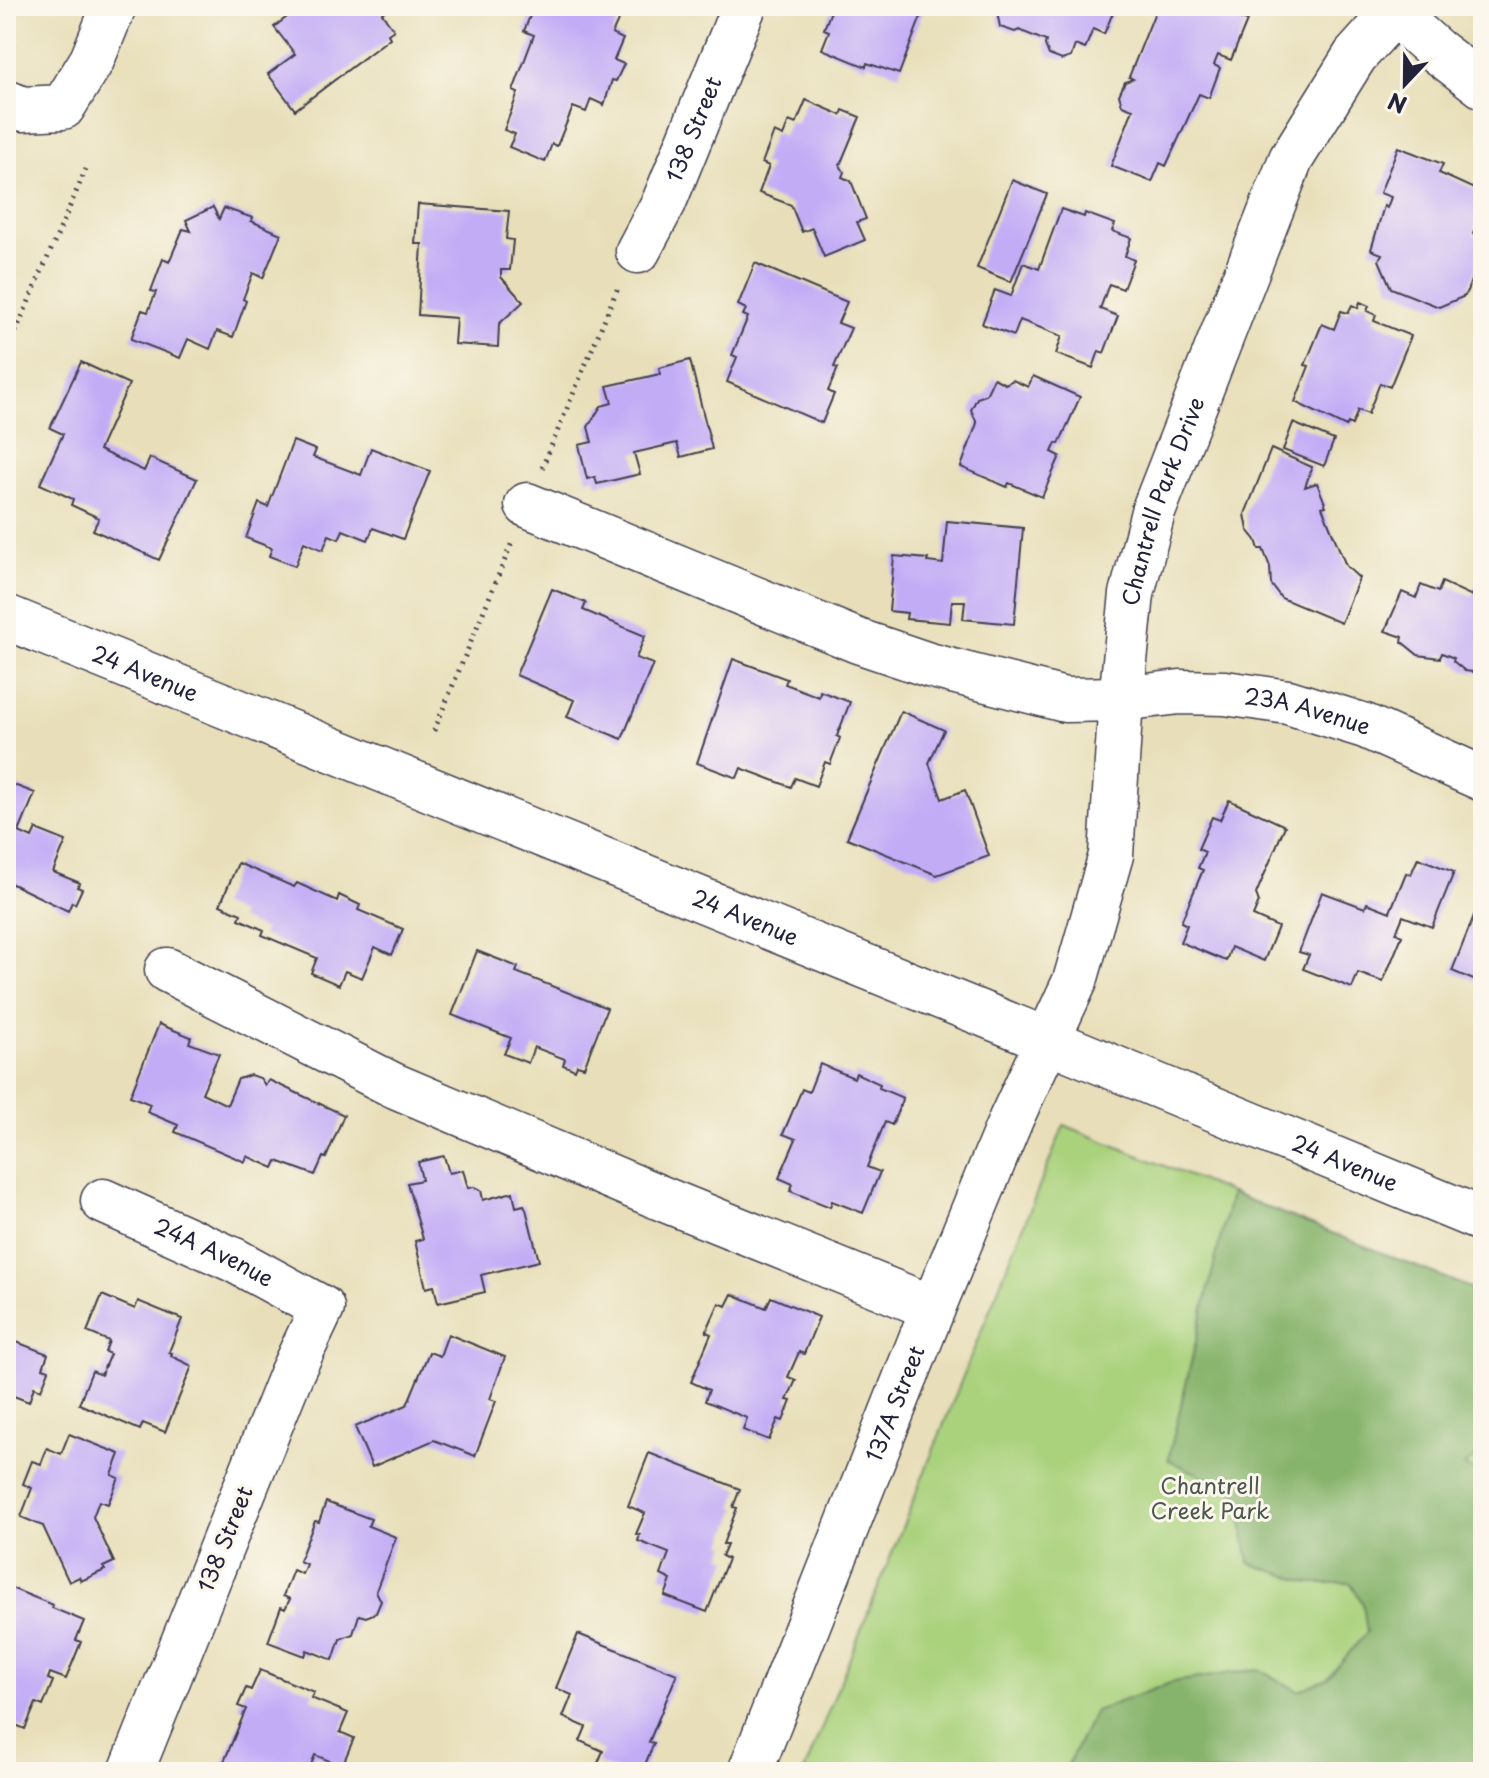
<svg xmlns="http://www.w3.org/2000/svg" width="1489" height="1778" font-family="'Playpen Sans',sans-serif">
<rect width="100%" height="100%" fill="#fbf7ec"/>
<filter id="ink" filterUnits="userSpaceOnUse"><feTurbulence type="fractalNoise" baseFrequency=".0125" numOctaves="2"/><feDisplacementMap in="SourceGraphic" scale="16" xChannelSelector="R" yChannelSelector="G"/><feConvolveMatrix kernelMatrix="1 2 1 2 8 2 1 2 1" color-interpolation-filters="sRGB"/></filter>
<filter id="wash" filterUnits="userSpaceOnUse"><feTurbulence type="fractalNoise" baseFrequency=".006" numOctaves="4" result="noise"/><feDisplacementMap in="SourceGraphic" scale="32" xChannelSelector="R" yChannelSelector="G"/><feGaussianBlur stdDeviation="1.8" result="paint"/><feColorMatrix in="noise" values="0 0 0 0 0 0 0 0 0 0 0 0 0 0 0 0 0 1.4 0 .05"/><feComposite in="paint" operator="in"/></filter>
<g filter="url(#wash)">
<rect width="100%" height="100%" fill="#e8dfba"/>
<path fill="#aad27d" stroke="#667a5c" stroke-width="2" d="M 1064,1125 L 1483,1296 L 1483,1772 L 804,1772 Z"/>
<path fill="#87b46c" stroke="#546b54" stroke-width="2" d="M 1231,1193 L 1483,1293 L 1483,1452 L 1464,1466 L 1483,1473 L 1483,1772 L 1064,1772 L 1095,1711 L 1173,1682 L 1258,1669 L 1298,1691 L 1327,1679 L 1367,1632 L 1363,1604 L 1351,1583 L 1309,1583 L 1249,1563 L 1237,1492 L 1168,1460 Z"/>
<g id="blocks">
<path fill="#c2acf6" d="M 297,6 L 383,6 L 386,10 L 382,13 L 394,30 L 388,34 L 390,38 L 295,110 L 268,74 L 295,54 L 274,27 L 299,8 Z
M 534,6 L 580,8 L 581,6 L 620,6 L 618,10 L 622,12 L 612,34 L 623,39 L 614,60 L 624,64 L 616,81 L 612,80 L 604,105 L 591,99 L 586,112 L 573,107 L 557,146 L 552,144 L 545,162 L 509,147 L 515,134 L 504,130 L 518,93 L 513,91 L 534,35 L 524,31 Z
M 833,6 L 925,6 L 899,74 L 867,63 L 866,67 L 822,49 L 829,31 L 824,29 Z
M 994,6 L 1108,6 L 1115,8 L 1104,34 L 1093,29 L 1085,49 L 1075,45 L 1071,57 L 1062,60 L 1049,55 L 1045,45 L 1046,41 L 1019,30 L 1015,32 L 1000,27 L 998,17 L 1001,9 Z
M 1161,6 L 1209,6 L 1247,21 L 1231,60 L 1218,55 L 1214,65 L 1220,68 L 1209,98 L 1199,94 L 1166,166 L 1160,163 L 1152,182 L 1111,166 L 1133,109 L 1122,105 L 1119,95 L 1125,82 L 1133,79 L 1129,77 L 1157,7 L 1160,9 Z
M 806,100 L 841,115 L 843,110 L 860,117 L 840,165 L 844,172 L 842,177 L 851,181 L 866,219 L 857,222 L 865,240 L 824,257 L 812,228 L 802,232 L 791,205 L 759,193 L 769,166 L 762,163 L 774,132 L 783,136 L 789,121 L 796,124 Z
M 1398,147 L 1443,164 L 1439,173 L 1483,193 L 1477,212 L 1481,214 L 1473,234 L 1483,238 L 1483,250 L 1465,296 L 1439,307 L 1391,288 L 1379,260 L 1382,254 L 1371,250 L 1384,206 L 1387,208 L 1391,197 L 1380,193 Z
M 1012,180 L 1047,194 L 1011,282 L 977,268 Z
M 418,204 L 509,211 L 506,239 L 513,240 L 510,270 L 501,270 L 501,277 L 523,302 L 499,324 L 498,347 L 454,344 L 456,318 L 418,315 L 422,244 L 415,244 Z
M 213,207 L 219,219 L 224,208 L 253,218 L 251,221 L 281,234 L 263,278 L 253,273 L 243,299 L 246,301 L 233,337 L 217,331 L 210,349 L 188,339 L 180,358 L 131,339 L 142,310 L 148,312 L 156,292 L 151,291 L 163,259 L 169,262 L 183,229 L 191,231 L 186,220 Z
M 1061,209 L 1084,217 L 1085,213 L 1115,224 L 1112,231 L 1131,238 L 1125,256 L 1134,260 L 1123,289 L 1109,284 L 1100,309 L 1118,316 L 1104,353 L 1099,351 L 1093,368 L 1056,354 L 1062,336 L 1020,320 L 1014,336 L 982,324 L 995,290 L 1011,296 L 1023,263 L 1039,269 Z
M 755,263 L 847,302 L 838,323 L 851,328 L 834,367 L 838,368 L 828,391 L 834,394 L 822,423 L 727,382 L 737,357 L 732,355 L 748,317 L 743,315 L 746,309 L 738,305 Z
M 1360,302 L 1369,306 L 1367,311 L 1376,315 L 1374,321 L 1411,336 L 1390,387 L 1380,383 L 1368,414 L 1358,410 L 1352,425 L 1348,423 L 1346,427 L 1295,402 L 1309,366 L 1305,365 L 1322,324 L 1334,329 L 1341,311 L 1348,313 L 1352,305 L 1358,308 Z
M 690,360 L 712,449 L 681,457 L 677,443 L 634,453 L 640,474 L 597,484 L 595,477 L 587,479 L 579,445 L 592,442 L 588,427 L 601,406 L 612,403 L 607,386 L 660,374 L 659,368 Z
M 81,362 L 129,384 L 99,450 L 144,471 L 150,458 L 197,479 L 159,560 L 93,530 L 99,518 L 71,505 L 73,499 L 40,484 L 63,434 L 50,428 Z
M 1033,376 L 1080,397 L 1059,444 L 1056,443 L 1052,452 L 1060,456 L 1042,497 L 1009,483 L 1007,487 L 961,467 L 977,423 L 971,410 L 977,398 L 986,395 L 994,378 L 1005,384 L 1013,380 L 1028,387 Z
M 1293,423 L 1334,440 L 1324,466 L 1283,450 Z
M 293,441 L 316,450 L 313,457 L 361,475 L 371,448 L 430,471 L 403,539 L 373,528 L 368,540 L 343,530 L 339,539 L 329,535 L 323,550 L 304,542 L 295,566 L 269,556 L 272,548 L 246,538 L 259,503 L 268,507 Z
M 1271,449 L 1312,467 L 1305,487 L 1317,483 L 1326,506 L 1322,507 L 1346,566 L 1359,578 L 1341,623 L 1281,598 L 1271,584 L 1270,567 L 1263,549 L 1259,549 L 1256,540 L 1248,530 L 1245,514 Z
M 947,521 L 1023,528 L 1014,624 L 963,619 L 965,601 L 952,601 L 950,623 L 906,619 L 907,613 L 889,611 L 894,556 L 928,559 L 927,562 L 943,564 Z
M 1483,570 L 1481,673 L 1465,671 L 1453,661 L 1454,658 L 1442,653 L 1440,658 L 1418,655 L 1402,642 L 1403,637 L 1385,631 L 1402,592 L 1416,598 L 1421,585 L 1438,592 L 1442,582 L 1472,596 Z
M 552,589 L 586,603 L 583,610 L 645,636 L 636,658 L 653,664 L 622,739 L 567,717 L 574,700 L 516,675 Z
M 733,659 L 787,679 L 785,684 L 819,697 L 820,691 L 850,702 L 837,736 L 840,738 L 830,764 L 825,762 L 816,786 L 795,778 L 791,787 L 741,768 L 737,778 L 697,763 Z
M 901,711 L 944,730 L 929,763 L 942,799 L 965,790 L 989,856 L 937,875 L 847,838 Z
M 6,782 L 35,793 L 19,832 L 32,838 L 36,829 L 66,841 L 53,872 L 80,883 L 77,887 L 82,889 L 75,904 L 72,902 L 68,911 L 6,881 Z
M 1229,800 L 1285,826 L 1256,894 L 1259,902 L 1253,916 L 1278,927 L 1264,961 L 1231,947 L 1226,961 L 1180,942 L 1187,925 L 1181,922 L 1203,870 L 1198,868 L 1205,852 L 1198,849 L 1212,817 L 1220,820 Z
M 1418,858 L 1454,872 L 1432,927 L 1403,916 L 1396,933 L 1402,936 L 1383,982 L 1358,973 L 1352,988 L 1303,969 L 1309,955 L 1299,952 L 1322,892 L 1365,908 L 1367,903 L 1390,912 L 1406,873 L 1411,874 Z
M 238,863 L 294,887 L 297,883 L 337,901 L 339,895 L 360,905 L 358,910 L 403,929 L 392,955 L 375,947 L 362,978 L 345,971 L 339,985 L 311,973 L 317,958 L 262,935 L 264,930 L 239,919 L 241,914 L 220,905 Z
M 1483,893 L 1483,984 L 1452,971 Z
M 477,951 L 518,967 L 516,972 L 607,1008 L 584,1067 L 577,1065 L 575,1070 L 563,1065 L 565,1059 L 534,1047 L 528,1063 L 504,1054 L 511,1038 L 452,1015 Z
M 159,1024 L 191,1037 L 189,1043 L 219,1054 L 202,1093 L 227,1105 L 238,1079 L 250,1075 L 260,1078 L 265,1085 L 269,1080 L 344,1115 L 326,1158 L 323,1157 L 315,1175 L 277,1161 L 274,1168 L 247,1156 L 245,1162 L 175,1132 L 178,1125 L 147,1112 L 150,1104 L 130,1096 Z
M 820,1064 L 854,1078 L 856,1073 L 880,1084 L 879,1088 L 903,1098 L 892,1125 L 885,1122 L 867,1167 L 880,1172 L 863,1213 L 832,1201 L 830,1207 L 790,1191 L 793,1184 L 779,1178 L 796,1139 L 783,1134 L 802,1089 L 809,1092 Z
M 444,1156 L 449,1173 L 463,1170 L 468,1188 L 474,1187 L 481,1190 L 483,1200 L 513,1192 L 516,1207 L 524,1205 L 526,1209 L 539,1261 L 481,1275 L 485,1292 L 438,1303 L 434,1286 L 426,1288 L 415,1241 L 423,1239 L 407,1183 L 422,1180 L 418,1162 Z
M 732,1294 L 766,1308 L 771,1297 L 819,1317 L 804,1354 L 799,1352 L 788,1377 L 796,1380 L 787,1400 L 791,1401 L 783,1421 L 778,1419 L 769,1440 L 743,1430 L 747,1418 L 705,1401 L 709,1390 L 691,1382 L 711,1334 L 706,1332 L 719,1303 L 726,1306 Z
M 102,1295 L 135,1309 L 138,1301 L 182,1319 L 169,1352 L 172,1353 L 171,1356 L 192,1366 L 165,1432 L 143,1423 L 140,1430 L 79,1404 L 92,1371 L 101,1375 L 110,1354 L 105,1352 L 109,1341 L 87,1332 Z
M 448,1334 L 505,1357 L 490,1399 L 496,1401 L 475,1456 L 434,1440 L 372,1467 L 355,1427 L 407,1405 L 429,1352 L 440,1356 Z
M 6,1338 L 48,1354 L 43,1368 L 49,1370 L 41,1390 L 34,1387 L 29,1402 L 6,1393 Z
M 69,1434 L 120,1454 L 112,1475 L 119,1478 L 108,1504 L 99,1501 L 93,1517 L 114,1562 L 103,1567 L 105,1570 L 81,1581 L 79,1577 L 69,1582 L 43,1526 L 21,1517 L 32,1488 L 23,1484 L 32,1461 L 41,1464 L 47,1448 L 61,1454 Z
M 649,1453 L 740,1489 L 733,1507 L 737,1508 L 723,1544 L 727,1544 L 722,1556 L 728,1559 L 707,1612 L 665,1596 L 671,1580 L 661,1575 L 669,1553 L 638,1541 L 640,1535 L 636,1534 L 645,1513 L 628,1506 Z
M 326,1502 L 371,1519 L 368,1526 L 396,1537 L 376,1591 L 381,1601 L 376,1613 L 366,1617 L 359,1615 L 353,1634 L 340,1639 L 333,1660 L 307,1650 L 305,1656 L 268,1642 L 281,1607 L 285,1609 L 290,1599 L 283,1596 L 293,1570 L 302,1574 L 306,1564 L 299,1561 L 315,1521 L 319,1522 Z
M 6,1586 L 53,1605 L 52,1608 L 84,1621 L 76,1640 L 81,1642 L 66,1679 L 50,1673 L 48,1679 L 53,1681 L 43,1706 L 36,1703 L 25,1729 L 6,1721 Z
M 578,1634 L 677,1674 L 649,1742 L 654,1743 L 642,1772 L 619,1772 L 598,1763 L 603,1751 L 580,1741 L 586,1727 L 563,1717 L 572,1695 L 556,1688 Z
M 260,1670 L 314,1692 L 311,1698 L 348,1713 L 340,1732 L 354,1738 L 342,1766 L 315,1755 L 308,1772 L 226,1772 L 228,1766 L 223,1764 L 246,1709 L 238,1706 L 246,1688 L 251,1690 Z"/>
</g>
</g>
<g filter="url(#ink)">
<use href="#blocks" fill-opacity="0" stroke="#403e4e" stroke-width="2"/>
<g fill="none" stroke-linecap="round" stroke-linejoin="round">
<g stroke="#403e4e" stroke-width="47">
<g id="minor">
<path d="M 1386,6 L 1437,51 L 1483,86"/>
<path d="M 6,102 L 23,109 L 63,107 L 92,60 L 114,6"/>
<path id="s1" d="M 638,251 L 664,202 L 744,6"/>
<path id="s2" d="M 527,505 L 858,641 L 929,665 L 1065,700 L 1121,699 L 1180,692 L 1225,693 L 1288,702 L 1365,726 L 1483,779"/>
<path d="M 167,970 L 393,1085 L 668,1201 L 933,1308"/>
<path id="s3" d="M 103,1201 L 234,1260 L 322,1308 L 291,1374 L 131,1772"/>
<path id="s4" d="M 750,1772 L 933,1308 L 1011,1119 L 1075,981 L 1111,855 L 1121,699 L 1132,594 L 1153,512 L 1291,159 L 1355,56 L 1400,6"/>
</g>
</g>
<g stroke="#403e4e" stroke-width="47">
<g id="major">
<path id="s5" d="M 6,617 L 1047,1040 L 1483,1220"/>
</g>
</g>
<path stroke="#403e4e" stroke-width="5" stroke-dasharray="2 6" stroke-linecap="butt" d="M 6,354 L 86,169
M 542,468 L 619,285
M 434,731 L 513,540"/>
<use href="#minor" stroke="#fff" stroke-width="44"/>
<use href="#major" stroke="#fff" stroke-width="44"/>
</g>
</g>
<g text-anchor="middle" stroke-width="6" stroke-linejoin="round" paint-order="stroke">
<g font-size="22" fill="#22223b" stroke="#fbf7ec">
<text dy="8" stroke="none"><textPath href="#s1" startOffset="134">138 Street</textPath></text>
<text dy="8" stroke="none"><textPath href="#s4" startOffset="1346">Chantrell Park Drive</textPath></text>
<text dy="8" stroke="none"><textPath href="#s5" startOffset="150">24 Avenue</textPath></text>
<text dy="8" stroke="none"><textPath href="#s2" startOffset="818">23A Avenue</textPath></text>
<text dy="8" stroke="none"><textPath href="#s5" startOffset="798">24 Avenue</textPath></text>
<text dy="8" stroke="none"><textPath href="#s5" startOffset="1446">24 Avenue</textPath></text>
<text dy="8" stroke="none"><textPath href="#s3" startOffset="122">24A Avenue</textPath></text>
<text dy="8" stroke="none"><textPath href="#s4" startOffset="396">137A Street</textPath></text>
<text transform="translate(225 1539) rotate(-68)" y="8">138 Street</text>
</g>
<g font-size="22" fill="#4b574f" stroke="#fbf7ec">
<text x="1210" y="1494">Chantrell<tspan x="1210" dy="25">Creek Park</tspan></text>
</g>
</g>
<rect width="1489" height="1778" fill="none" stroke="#fbf7ec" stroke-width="32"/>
<g transform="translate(1405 84) rotate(202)" stroke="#fbf7ec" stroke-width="6" paint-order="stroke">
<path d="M0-6L14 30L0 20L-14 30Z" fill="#22223b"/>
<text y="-12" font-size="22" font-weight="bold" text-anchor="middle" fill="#22223b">N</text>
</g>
</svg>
